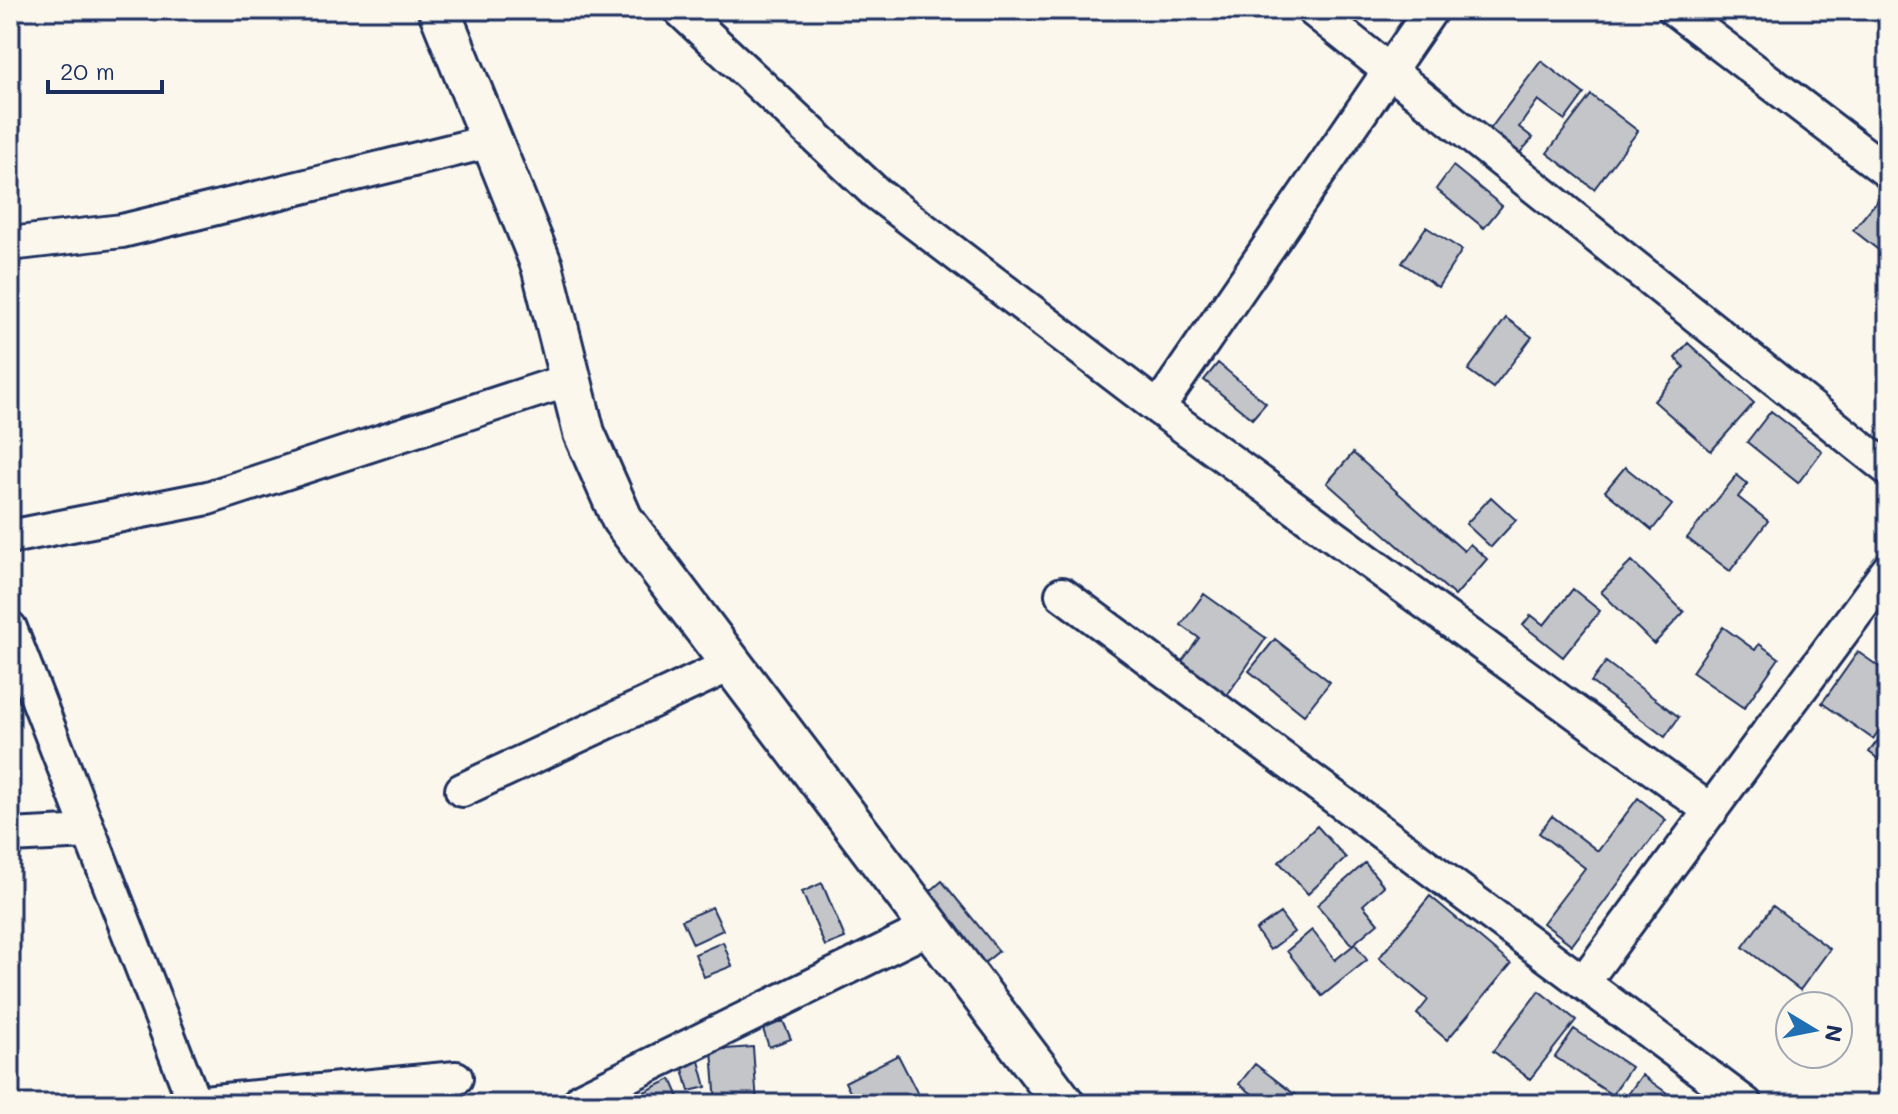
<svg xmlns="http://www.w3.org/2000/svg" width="1898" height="1114" font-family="Mali,sans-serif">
<rect width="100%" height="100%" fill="#fbf7ec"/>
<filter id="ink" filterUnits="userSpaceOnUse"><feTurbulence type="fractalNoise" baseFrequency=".0125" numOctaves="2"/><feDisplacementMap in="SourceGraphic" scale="16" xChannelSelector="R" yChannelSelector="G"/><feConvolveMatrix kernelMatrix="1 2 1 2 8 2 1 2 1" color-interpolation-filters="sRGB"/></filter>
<g filter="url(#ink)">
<path fill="#c3c5c9" stroke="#1b2f5e" stroke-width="2" d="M 1541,61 L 1584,94 L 1565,120 L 1538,100 L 1519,127 L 1533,138 L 1518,155 L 1488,132 Z
M 1591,95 L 1638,131 L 1594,189 L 1547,153 Z
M 1453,166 L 1502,206 L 1484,228 L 1436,189 Z
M 1877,201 L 1888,210 L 1888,243 L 1881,252 L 1853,230 Z
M 1426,227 L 1462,250 L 1438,287 L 1402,263 Z
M 1506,318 L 1532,337 L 1493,388 L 1468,370 Z
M 1688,343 L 1754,403 L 1711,451 L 1654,401 L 1684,367 L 1675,358 Z
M 1218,363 L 1266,403 L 1252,419 L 1204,380 Z
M 1771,411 L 1822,451 L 1798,483 L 1747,442 Z
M 1353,453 L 1464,551 L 1470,544 L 1487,559 L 1455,596 L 1327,483 Z
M 1625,467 L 1672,505 L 1652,530 L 1605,491 Z
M 1737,475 L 1748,484 L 1738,497 L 1768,521 L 1730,571 L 1687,538 Z
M 1491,497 L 1516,520 L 1491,547 L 1466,524 Z
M 1632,561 L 1684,612 L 1654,644 L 1601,592 Z
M 1573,589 L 1600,611 L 1563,657 L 1523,625 L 1531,615 L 1544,625 Z
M 1204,594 L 1266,638 L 1226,697 L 1180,664 L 1199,638 L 1181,625 Z
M 1723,627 L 1755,650 L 1759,644 L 1779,658 L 1744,708 L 1692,672 Z
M 1275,639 L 1330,682 L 1304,715 L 1249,671 Z
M 1858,652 L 1888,673 L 1888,717 L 1873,739 L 1822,703 Z
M 1606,662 L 1679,717 L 1665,737 L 1591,682 Z
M 1888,727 L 1888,766 L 1869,752 Z
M 1638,798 L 1666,820 L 1572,945 L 1543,923 L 1585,868 L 1539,833 L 1552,816 L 1598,851 Z
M 1317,826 L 1346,858 L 1308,894 L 1279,862 Z
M 1365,863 L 1384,886 L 1363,905 L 1378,923 L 1352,945 L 1317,905 Z
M 942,881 L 999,951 L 984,963 L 927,894 Z
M 822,883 L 845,938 L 825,946 L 802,892 Z
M 1430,896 L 1511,964 L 1447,1040 L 1417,1014 L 1428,1000 L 1379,958 Z
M 1773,906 L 1830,949 L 1800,990 L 1743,947 Z
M 712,907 L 723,930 L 693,944 L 682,920 Z
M 1280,913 L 1294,932 L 1270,950 L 1256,930 Z
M 1312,930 L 1335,960 L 1355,944 L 1367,960 L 1322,996 L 1287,951 Z
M 723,942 L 732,966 L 704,977 L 695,954 Z
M 1539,991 L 1576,1020 L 1530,1079 L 1493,1051 Z
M 783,1021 L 791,1039 L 769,1047 L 763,1029 Z
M 1574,1029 L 1631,1067 L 1612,1095 L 1555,1057 Z
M 753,1047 L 757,1104 L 716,1104 L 712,1050 Z
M 898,1055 L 923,1104 L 856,1104 L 845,1082 Z
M 699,1061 L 706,1087 L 689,1091 L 682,1065 Z
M 1255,1064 L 1307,1104 L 1266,1104 L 1239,1084 Z
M 1642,1075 L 1671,1096 L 1665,1104 L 1621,1104 Z
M 671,1079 L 682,1104 L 619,1104 Z
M 1689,1094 L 1702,1104 L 1681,1104 Z"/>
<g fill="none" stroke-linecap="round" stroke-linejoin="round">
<g stroke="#1b2f5e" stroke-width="38">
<path id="minor" d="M 680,10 L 876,193 L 1158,408 L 1711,811
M 1313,10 L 1888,469
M 1675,10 L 1888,172
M 10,244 L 122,231 L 491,141
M 1158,408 L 1431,10
M 10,537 L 208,498 L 569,380
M 1062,594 L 1746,1104
M 10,628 L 195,1104
M 462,790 L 732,664
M 10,836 L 89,832
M 1583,983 L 1888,570
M 183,1104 L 456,1078
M 578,1104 L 583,1098 L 929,928"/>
</g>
<g stroke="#1b2f5e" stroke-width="46">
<path id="tertiary" d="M 439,10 L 542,266 L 584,433 L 622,519 L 1064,1104"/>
</g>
<use href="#minor" stroke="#fbf7ec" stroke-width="32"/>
<use href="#tertiary" stroke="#fbf7ec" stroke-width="40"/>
</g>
</g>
<rect width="1898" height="1114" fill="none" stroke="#fbf7ec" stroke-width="40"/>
<rect x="20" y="20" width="1858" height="1074" fill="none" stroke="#1b2f5e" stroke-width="3" filter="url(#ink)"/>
<g transform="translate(1814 1030) rotate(100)"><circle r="38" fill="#fbf7ec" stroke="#a1a7b3" stroke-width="2"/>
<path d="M0-6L14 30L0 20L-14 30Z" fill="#1f6fb2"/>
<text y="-12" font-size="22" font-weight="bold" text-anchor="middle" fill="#1b2f5e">N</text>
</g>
<path d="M48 80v12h114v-12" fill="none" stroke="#1b2f5e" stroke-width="4"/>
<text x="60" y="80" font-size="24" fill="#1b2f5e" stroke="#fbf7ec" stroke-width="6" paint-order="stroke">20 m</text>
</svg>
